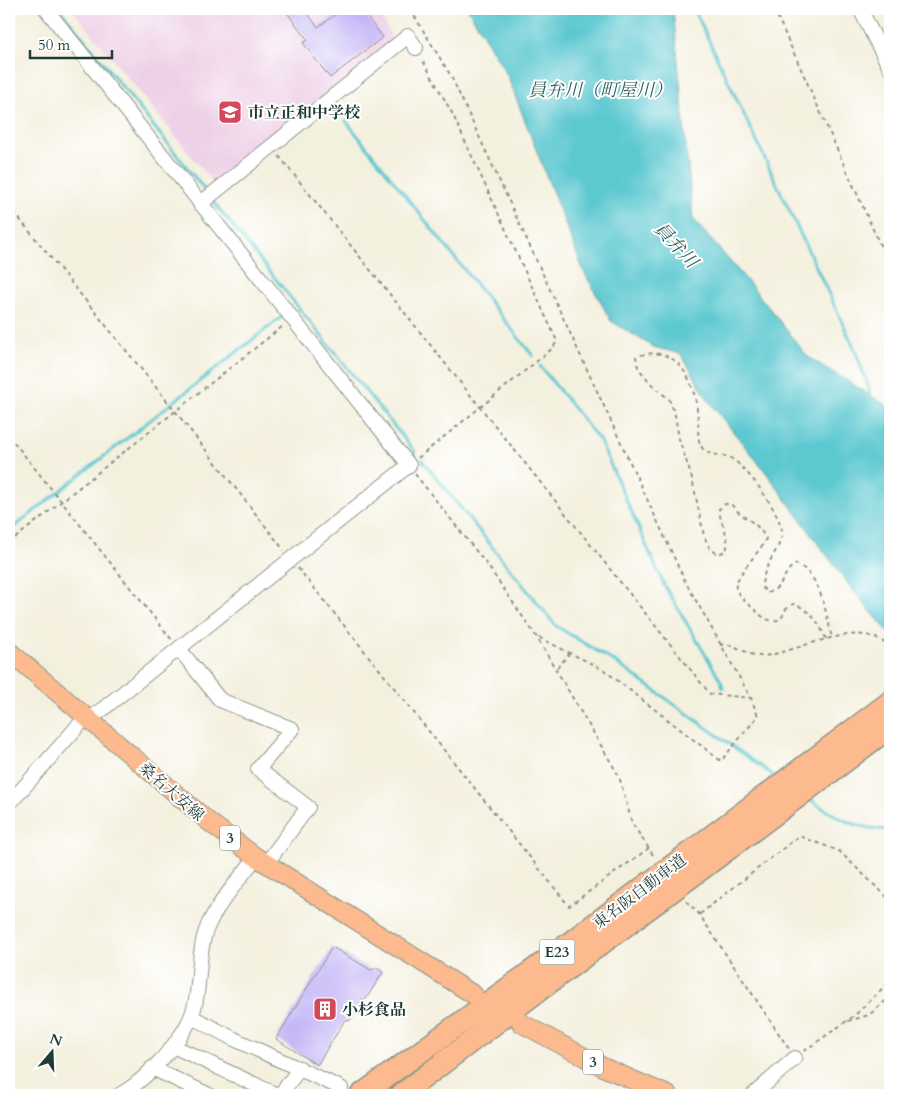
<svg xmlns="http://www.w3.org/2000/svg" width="899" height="1104" font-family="Cardo,'Noto Serif JP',serif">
<rect width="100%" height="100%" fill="#fff"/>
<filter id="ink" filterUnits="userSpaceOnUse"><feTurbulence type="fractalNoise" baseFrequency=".02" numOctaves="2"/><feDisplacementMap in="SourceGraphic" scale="10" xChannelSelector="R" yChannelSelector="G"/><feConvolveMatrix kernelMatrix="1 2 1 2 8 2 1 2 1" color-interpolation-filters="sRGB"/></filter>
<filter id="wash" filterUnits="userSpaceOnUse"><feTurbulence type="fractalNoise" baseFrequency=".0096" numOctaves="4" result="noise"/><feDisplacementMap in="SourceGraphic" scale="20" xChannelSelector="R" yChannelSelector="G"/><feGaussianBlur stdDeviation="1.12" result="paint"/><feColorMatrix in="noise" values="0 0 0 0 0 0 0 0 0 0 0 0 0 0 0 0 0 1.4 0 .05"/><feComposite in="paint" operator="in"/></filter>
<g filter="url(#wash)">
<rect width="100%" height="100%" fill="#f4f0de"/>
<path fill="#eed0e7" d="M 72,9 L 378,9 L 393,40 L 215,185 Z"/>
<path fill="#5bc8d0" stroke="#3d8282" d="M 468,9 L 673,9 L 693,219 L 750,284 L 808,357 L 888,406 L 890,410 L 890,634 L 851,588 L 768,475 L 710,403 L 681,354 L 653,347 L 611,321 L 584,272 L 507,75 Z"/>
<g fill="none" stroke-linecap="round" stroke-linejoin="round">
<path stroke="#5bc8d0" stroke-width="3" d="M 60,9 L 208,194
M 694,9 L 853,345 L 869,388 L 871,399
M 346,121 L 533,356
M 211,199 L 415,452
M 540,366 L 600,441 L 664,585 L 721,681 L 723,688
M 422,460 L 556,626 L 615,662 L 777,778
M 9,531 L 284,315
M 809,799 C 837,818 855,829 890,830"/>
</g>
<g id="blocks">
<path fill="#c3b5f6" d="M 284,9 L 304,9 L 318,27 L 343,9 L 360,9 L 383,37 L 330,78 L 303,43 L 308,40 Z
M 332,947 L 371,970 L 377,968 L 383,972 L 366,999 L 362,999 L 349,1021 L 345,1020 L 317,1065 L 276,1039 Z"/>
</g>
</g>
<g filter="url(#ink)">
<use href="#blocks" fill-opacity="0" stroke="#8a9689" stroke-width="1"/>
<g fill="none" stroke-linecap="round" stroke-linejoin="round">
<g stroke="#8a9689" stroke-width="16">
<path id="minor" d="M 46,9 L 409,465 L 89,720
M 860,9 L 890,68
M 200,204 L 408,36 L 416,48
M 180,650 L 220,700 L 292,729 L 258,769 L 308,807 L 266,864
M 9,804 L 86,717
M 192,1017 L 234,1039 L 341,1088
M 173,1046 L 277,1095
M 152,1068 L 209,1095
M 119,1095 C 144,1082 180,1043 191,1017 C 201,993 197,963 204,937 C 210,911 240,879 256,857
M 280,1095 L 300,1068
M 753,1095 L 795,1058"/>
</g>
<g stroke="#8a9689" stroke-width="20">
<path id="major" d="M 9,651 L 209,822 L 256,857 L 474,995
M 521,1023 L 605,1068 L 668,1095"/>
</g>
<g stroke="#8a9689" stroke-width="24">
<path id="highway" d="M 361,1095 L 543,963 L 890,702
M 401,1095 C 563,970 728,851 890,727"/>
</g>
<path stroke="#8a9689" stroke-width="2" stroke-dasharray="4 4" stroke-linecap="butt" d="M 410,9 L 451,76 L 685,581 L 751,698 L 758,716 L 721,761 L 604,670 L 536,636
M 774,9 L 890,267
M 279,156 L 710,694 L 751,698
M 9,206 L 176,412 L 284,550
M 9,436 L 172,640
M 418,458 L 553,348 L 557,341 L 452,113 L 422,59
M 415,474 L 488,566 L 536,636 L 619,776 L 632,823 L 655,858
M 9,543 L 283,326
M 298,568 L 569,906 L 649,848
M 826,639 C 820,624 809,608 793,604 L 786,609 L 781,619 C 769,623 763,618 754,609 C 748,604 738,596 736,588 C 733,578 761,551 766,539 C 757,520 743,520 731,504 L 725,504 L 719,509 C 720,525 731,535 726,551 L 718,554 L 710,549 L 704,536 L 692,478 L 679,439 L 675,415 L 669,399 L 655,388 L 638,368 L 636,357 C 647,352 658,352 669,357 C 690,368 697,398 698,420 C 699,430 696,442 704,450 C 711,457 724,453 732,459 C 749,470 779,511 782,531 C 784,545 762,565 762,587 L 767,593 C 786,587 782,571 796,564 C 821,574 826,614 832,638
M 720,645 C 737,642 746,657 763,656 C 796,653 865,614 890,649
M 557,668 L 570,653
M 686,901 L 699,914 L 789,1049
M 700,914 L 799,836 L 839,851 L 890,900
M 848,1021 L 869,1015 L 890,997
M 804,1051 L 854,1016 L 890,981"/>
<use href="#minor" stroke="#fff" stroke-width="14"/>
<use href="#major" stroke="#fcba8e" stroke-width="18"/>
<use href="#highway" stroke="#fcba8e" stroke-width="21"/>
</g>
</g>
<defs>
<g id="school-square" transform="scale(1.25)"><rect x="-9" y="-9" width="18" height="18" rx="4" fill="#d1495b" stroke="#fff"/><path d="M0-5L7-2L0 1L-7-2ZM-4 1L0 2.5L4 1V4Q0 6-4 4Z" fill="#fff"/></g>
<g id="building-square" transform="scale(1.25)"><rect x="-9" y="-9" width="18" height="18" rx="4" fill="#d1495b" stroke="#fff"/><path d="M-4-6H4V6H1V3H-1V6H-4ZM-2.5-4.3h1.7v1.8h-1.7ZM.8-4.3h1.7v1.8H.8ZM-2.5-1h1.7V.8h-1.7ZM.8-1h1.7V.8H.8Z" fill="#fff"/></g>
</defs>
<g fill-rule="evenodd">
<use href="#school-square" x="230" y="112"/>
<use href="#building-square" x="325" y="1009"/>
</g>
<g text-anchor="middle" stroke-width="4" stroke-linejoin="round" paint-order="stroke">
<g fill="#fff" stroke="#627771" stroke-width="1">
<rect x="220" y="825.5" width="20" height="25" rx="4"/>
<rect x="539.5" y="939.5" width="35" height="25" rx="4"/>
<rect x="583" y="1049.5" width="20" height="25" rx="4"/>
</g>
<g font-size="15" font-weight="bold" fill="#1f3d34">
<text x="230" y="843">3</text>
<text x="557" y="957">E23</text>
<text x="593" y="1067">3</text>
</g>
<g font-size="16" font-weight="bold" fill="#1f3d34" stroke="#fff" text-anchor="start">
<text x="248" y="118">市立正和中学校</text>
<text x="342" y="1015">小杉食品</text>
</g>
<g font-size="16" fill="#1f3d34" stroke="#fff">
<text transform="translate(172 791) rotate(41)" y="6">桑名大安線</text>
<text transform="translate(639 891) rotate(-37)" y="6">東名阪自動車道</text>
</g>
<g font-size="18" font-style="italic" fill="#2e605b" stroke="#fff">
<text x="600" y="96">員弁川（町屋川）</text>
<text transform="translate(676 245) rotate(47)" y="6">員弁川</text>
</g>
</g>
<rect width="899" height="1104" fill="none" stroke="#fff" stroke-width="30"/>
<g transform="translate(52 1052) rotate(19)" stroke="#ffffff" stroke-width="4" paint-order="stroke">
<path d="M0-4L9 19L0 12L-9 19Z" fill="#1f3d34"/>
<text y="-8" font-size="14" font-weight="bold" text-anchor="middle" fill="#1f3d34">N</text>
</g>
<path d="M30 50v8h82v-8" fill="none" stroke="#1f3d34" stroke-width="2.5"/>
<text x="38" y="50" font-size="15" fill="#1f3d34" stroke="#ffffff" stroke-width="4" paint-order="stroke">50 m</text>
</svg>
